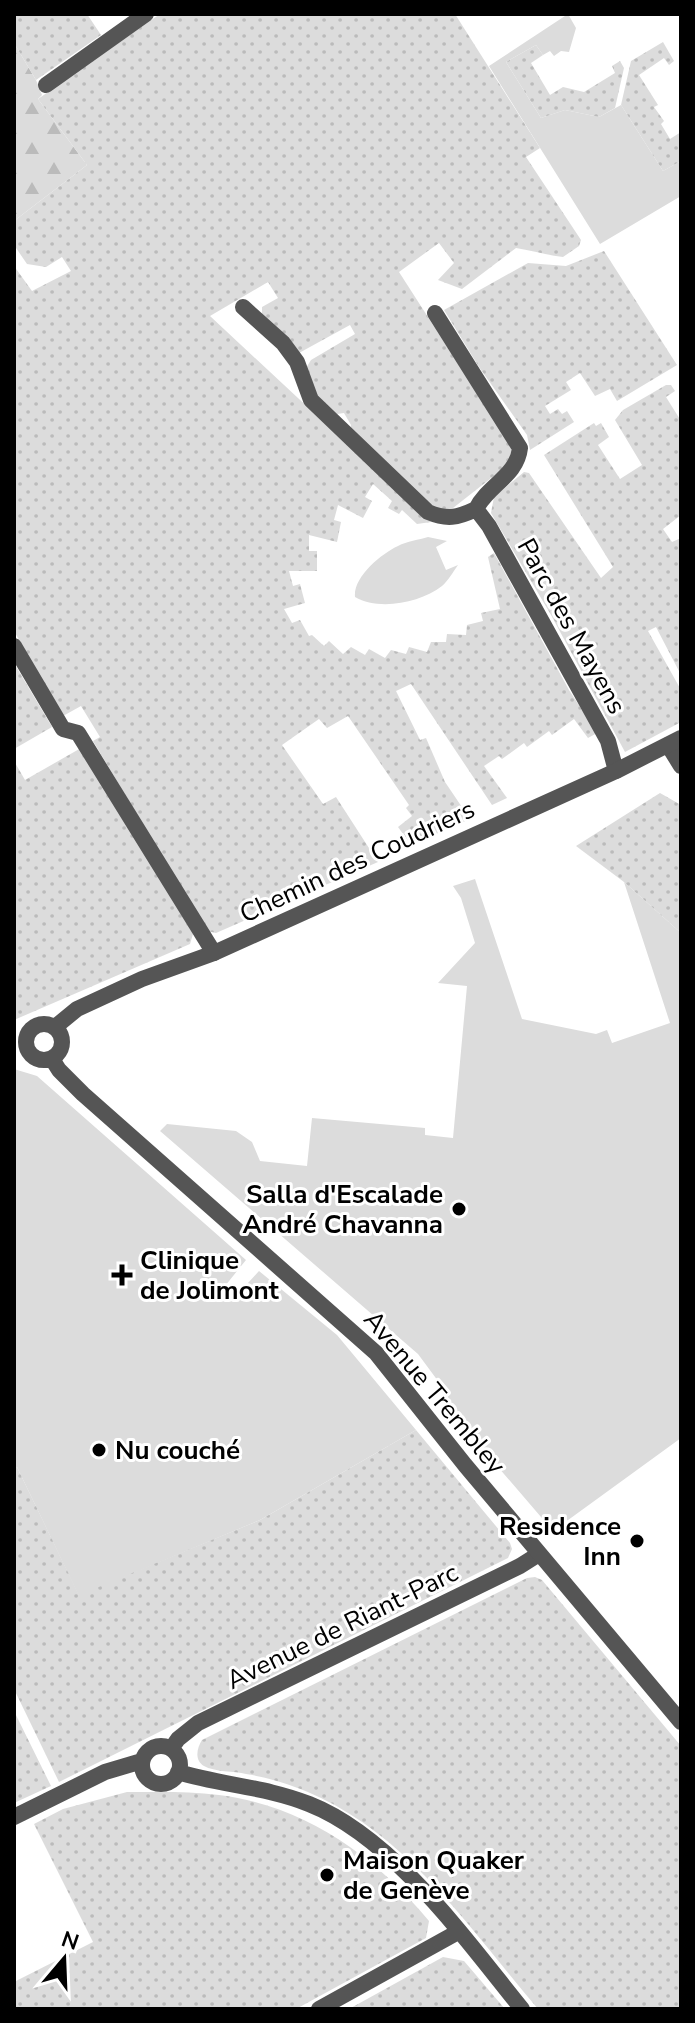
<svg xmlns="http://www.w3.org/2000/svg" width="695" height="2023" font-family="'Nunito Sans',sans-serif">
<defs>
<pattern id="forest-firs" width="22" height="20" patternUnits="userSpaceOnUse" patternTransform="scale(2)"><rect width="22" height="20" fill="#dcdcdc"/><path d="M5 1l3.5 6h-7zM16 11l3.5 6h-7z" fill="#bbb"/></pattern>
<pattern id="garden-dots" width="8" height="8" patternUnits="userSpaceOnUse" patternTransform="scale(2)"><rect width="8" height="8" fill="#dcdcdc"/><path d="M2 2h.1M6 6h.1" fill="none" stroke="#bbb" stroke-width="1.8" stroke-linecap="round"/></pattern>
</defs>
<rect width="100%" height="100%" fill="#fff"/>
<path fill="#dcdcdc" d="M 568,14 L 576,28 L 569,52 L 561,51 L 554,56 L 550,51 L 543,55 L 536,45 L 506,62 L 541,118 L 565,110 L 599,117 L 621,105 L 663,171 L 681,161 L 681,196 L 600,244 L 489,66 Z
M 428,537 L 447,541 L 436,547 L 446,570 L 458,565 C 453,572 448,581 442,586 C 420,603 379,611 355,597 C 353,577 381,554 398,546 C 407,541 419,540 428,537 Z
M 475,879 L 522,1019 L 596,1034 L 607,1030 L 612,1043 L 670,1023 L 624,882 L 681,933 L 681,1438 L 553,1531 L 468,1432 L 438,1381 L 418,1354 L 160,1131 L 167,1124 L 236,1131 L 252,1142 L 260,1161 L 307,1166 L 312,1118 L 425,1128 L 425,1135 L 453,1138 L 467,986 L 438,983 L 475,943 L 461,898 L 453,886 Z
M 14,1069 L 37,1076 L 246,1260 L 225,1286 L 237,1295 L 259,1271 L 337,1335 L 416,1430 L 260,1520 L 79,1596 L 17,1467 L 14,1468 Z"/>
<path fill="url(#forest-firs)" d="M 14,43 L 36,80 L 42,95 L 38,99 L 87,165 L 14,221 Z"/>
<path fill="url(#garden-dots)" d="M 14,14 L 87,14 L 101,35 L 36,80 L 14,43 Z
M 160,14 L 455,14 L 540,148 L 526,157 L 581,240 L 579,246 L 563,257 C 546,255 530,250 516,248 L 462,289 L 438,280 L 454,263 L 439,243 L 399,272 L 511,446 L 512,458 L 509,464 L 448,512 L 430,507 L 350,432 L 351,425 L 344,413 L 337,414 L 313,392 L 306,368 L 311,360 L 355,334 L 350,325 L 299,353 L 262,315 L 262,307 L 278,298 L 268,282 L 210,316 L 431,522 L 417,524 L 402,510 L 399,514 L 388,508 L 392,501 L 373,484 L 365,497 L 372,501 L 363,518 L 338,505 L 334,520 L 341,522 L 337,542 L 309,535 L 309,551 L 317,551 L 317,571 L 289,571 L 293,586 L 300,584 L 305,603 L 284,609 L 292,623 L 300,620 L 309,636 L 312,635 L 324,646 L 329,641 L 343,654 L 351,647 L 365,655 L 369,649 L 385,658 L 391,650 L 406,654 L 409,647 L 427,652 L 431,642 L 446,642 L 447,634 L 466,635 L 467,625 L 483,621 L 481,613 L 500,609 L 488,557 L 494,553 L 569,690 L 597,733 L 588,738 L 574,719 L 552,735 L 549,731 L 527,747 L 524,743 L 502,759 L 499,756 L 484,766 L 507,798 L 492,805 L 411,684 L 396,691 L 420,740 L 426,738 L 445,782 L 470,819 L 411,845 L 398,827 L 412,816 L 406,808 L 409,805 L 348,716 L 327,728 L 319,719 L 282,745 L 323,804 L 336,797 L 378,862 L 216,933 L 207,931 L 93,741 L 100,737 L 81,706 L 63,716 L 14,631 L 14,266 L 32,291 L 71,271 L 62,257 L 46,267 L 27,264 L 14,245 L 14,221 L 87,165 L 38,99 Z
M 663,42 L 674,61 L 669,65 L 664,58 L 639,75 L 658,105 L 654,107 L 664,121 L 661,124 L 670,139 L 681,132 L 681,161 L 663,171 L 621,105 L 631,61 Z
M 536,45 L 543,55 L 531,63 L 550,95 L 563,87 L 584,92 L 615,73 L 612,66 L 620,61 L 624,68 L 615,108 L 599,117 L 565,110 L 541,118 L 506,62 Z
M 604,251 L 677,365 L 617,401 L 610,389 L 595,396 L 580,373 L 566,382 L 571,390 L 545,406 L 550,414 L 558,409 L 562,414 L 567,411 L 574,422 L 530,450 L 527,435 L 479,367 L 444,310 L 528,263 L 566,266 Z
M 666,385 L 671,385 L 675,391 L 666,397 L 681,421 L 681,515 L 663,529 L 672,542 L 681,538 L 681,675 L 656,627 L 648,631 L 681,690 L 681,722 L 625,752 L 551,615 L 491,513 L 494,497 L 524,472 L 529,473 L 601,578 L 613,567 L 544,455 L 594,423 L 596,426 L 601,423 L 609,437 L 598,445 L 620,479 L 642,465 L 615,420 L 623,410 Z
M 14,663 L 52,727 L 14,749 Z
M 81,748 L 193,934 L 190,944 L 14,1020 L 14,761 L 25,780 Z
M 660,793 L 681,805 L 681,933 L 624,882 L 576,846 Z
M 416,1430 L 510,1543 L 512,1549 L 508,1558 L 59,1782 L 14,1689 L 14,1468 L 17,1467 L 79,1595 L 260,1520 Z
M 535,1577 L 542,1580 L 681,1746 L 681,2009 L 538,2009 C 473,1933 414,1843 321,1798 C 298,1787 272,1778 246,1774 C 235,1771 214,1772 204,1766 C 194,1760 197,1748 202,1740 L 527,1578 Z
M 14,1711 L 51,1786 L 14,1803 Z
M 127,1792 C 158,1792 189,1791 219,1795 C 305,1806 375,1856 429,1921 L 426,1938 L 296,2009 L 14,2009 L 14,1982 L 93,1942 L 34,1824 L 63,1809 Z
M 443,1957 L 464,1961 L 505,2009 L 349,2009 Z"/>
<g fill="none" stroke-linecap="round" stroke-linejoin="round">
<path stroke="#555" stroke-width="16" d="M 46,85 L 146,14
M 243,307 L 283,343 L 297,362 L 311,400 L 428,512 C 447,520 457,518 476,509
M 435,313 L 520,448 C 517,476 488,485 476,509 L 489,526 L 608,741 L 616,771
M 14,646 L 63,729 L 78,733 L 214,953
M 668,745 L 681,766
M142 1765a19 19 0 1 1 38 0a19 19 0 1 1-38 0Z
M 171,1749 L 178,1739 L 198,1723 L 520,1566 L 539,1554
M 178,1772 C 221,1785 267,1787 309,1804 C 393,1837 466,1940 522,2009
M 14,1817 L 105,1772 L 142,1761
M 319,2009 L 458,1932"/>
<path stroke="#555" stroke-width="16" d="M26 1042a18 18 0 1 1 36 0a18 18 0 1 1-36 0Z
M 55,1027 L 77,1009 L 142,979 L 214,953 L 616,771 L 681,738
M 52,1059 L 59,1070 L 83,1094 L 376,1353 L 465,1465 L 681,1722"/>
</g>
<g fill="#000" stroke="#fff" stroke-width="3">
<circle cx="459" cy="1209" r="8"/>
<path d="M118 1263h8v8h8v8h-8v8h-8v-8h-8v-8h8z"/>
<circle cx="99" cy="1450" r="8"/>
<circle cx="637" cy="1541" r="8"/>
<circle cx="327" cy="1875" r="8"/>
</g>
<g text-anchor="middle" stroke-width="6" stroke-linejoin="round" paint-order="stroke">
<g font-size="26" fill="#000" stroke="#fff">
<text transform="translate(572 626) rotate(61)" y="9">Parc des Mayens</text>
<text transform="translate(357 861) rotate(-25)" y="9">Chemin des Coudriers</text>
<text transform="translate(435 1392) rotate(50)" y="9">Avenue Trembley</text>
<text transform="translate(342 1626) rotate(-26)" y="9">Avenue de Riant-Parc</text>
</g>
<g font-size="26" font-weight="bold" fill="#000" stroke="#fff" text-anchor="start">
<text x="443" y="1203" text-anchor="end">Salla d'Escalade<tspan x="443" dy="30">André Chavanna</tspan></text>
<text x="140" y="1269">Clinique<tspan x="140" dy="30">de Jolimont</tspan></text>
<text x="115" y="1459">Nu couché</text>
<text x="621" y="1535" text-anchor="end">Residence<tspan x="621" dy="30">Inn</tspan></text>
<text x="343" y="1869">Maison Quaker<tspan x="343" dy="30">de Genève</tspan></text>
</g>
</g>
<rect width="695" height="2023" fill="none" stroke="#000000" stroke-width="32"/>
<g transform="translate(64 1959) rotate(19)" stroke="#ffffff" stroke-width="6" paint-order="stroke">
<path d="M0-6L14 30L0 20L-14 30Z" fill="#000000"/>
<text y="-12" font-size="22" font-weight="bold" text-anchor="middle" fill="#000000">N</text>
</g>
</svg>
